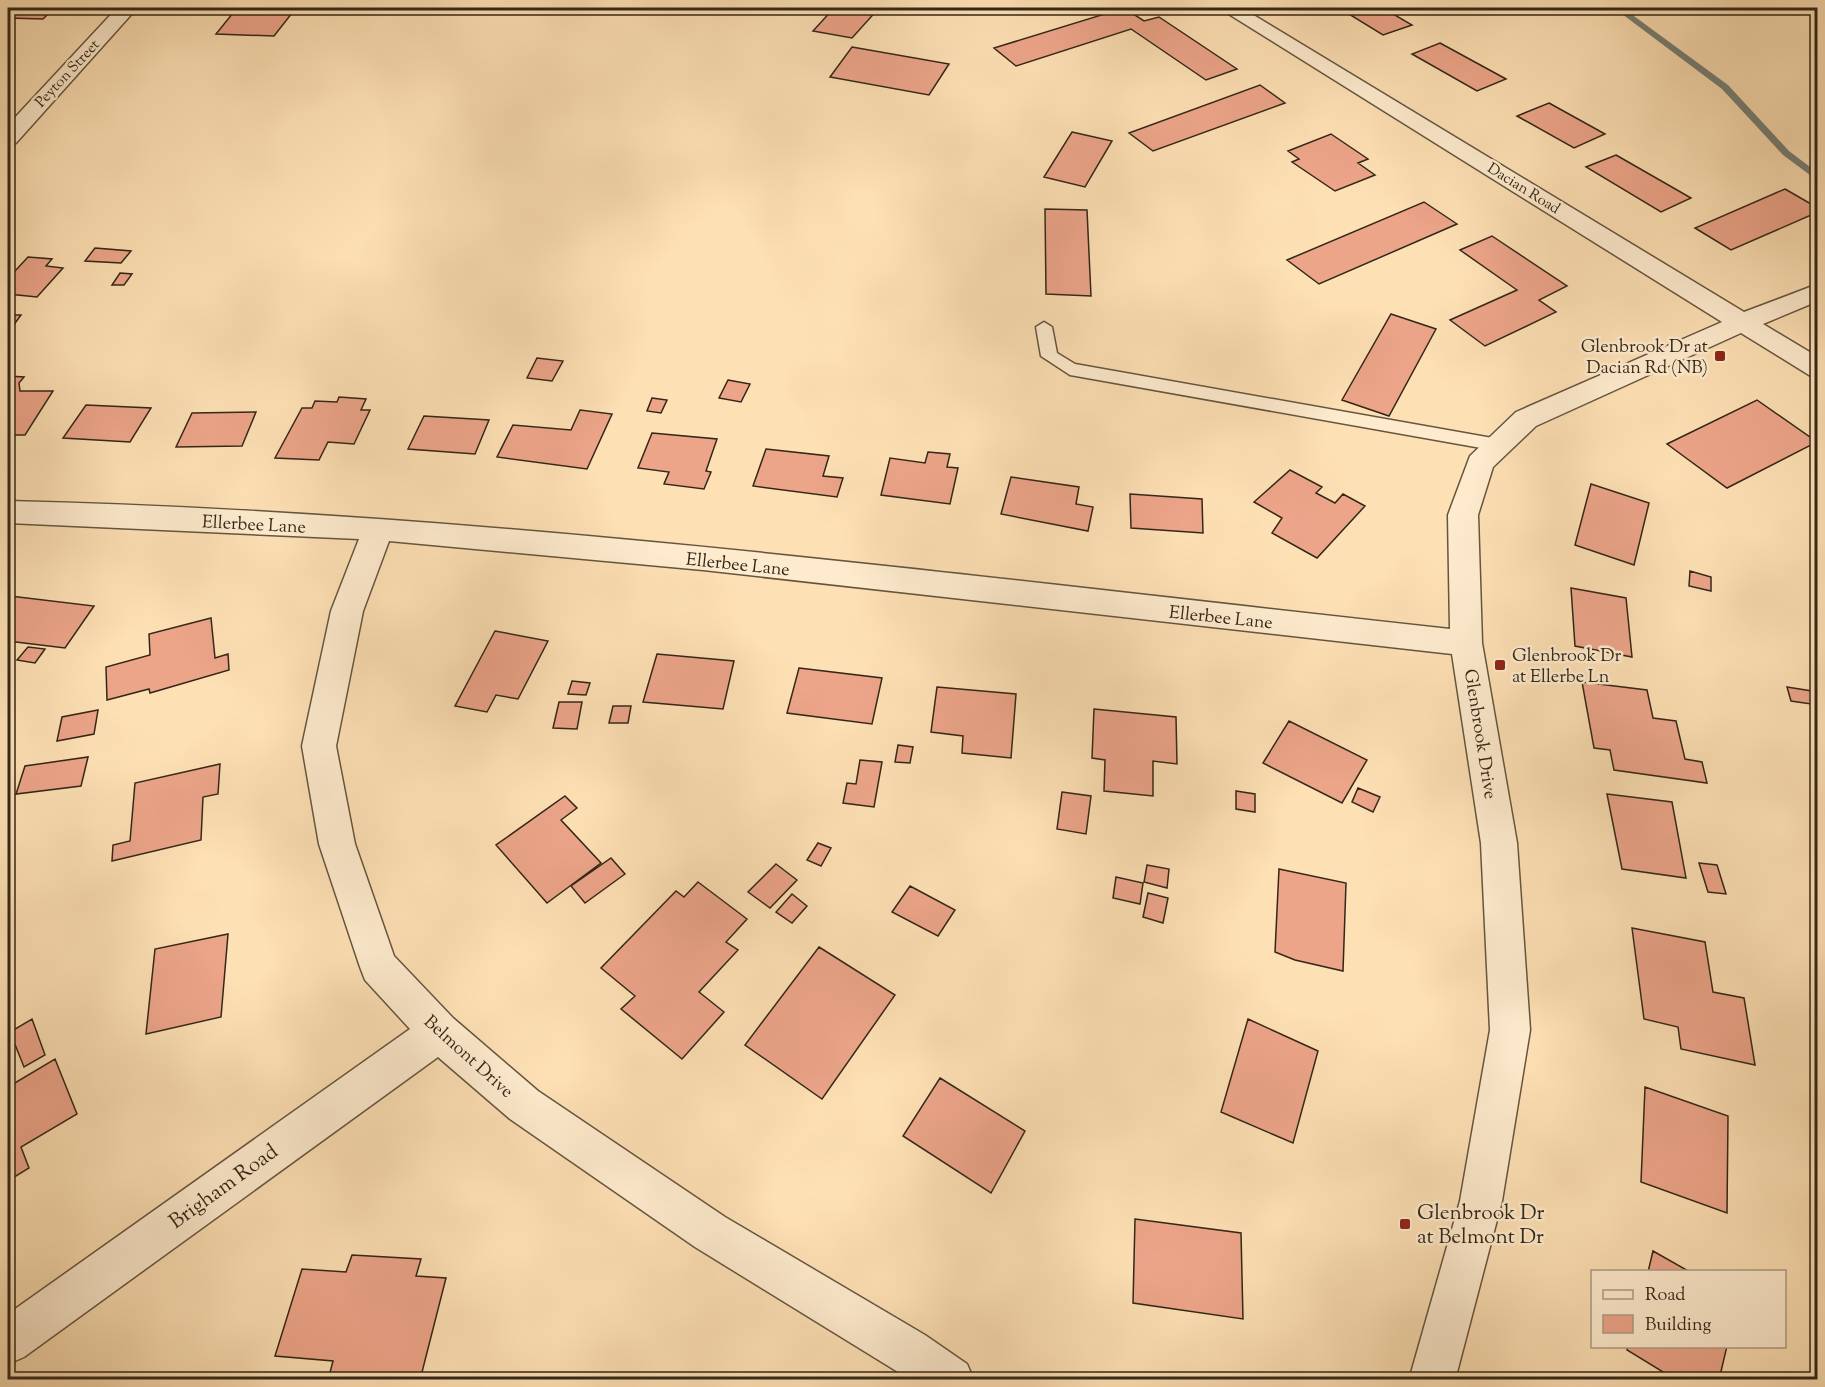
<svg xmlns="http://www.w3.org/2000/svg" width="1825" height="1387" font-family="'Sorts Mill Goudy',serif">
<rect width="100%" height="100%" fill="#fde0b4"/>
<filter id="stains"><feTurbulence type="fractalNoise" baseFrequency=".00333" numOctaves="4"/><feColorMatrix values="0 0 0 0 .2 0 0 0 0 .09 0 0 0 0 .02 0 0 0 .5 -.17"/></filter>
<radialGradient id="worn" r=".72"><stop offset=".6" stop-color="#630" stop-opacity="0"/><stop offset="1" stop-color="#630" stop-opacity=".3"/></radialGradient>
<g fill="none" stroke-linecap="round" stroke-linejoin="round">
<path fill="#758077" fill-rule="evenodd" d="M 1614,8 L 1623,8 L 1728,85 L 1789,151 L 1818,173 L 1818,181 L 1783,155 L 1722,89 Z"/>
</g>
<path fill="#eda58a" stroke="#322718" stroke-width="1.5" d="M 8,8 L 54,8 L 43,19 L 8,18 Z
M 237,8 L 296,8 L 274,36 L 216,34 Z
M 834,8 L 879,8 L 852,38 L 813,31 Z
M 1124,8 L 1144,21 L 1159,17 L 1237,69 L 1206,80 L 1131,29 L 1016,66 L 994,48 Z
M 1339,8 L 1383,8 L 1412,25 L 1383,35 Z
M 1440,43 L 1506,79 L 1477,91 L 1412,54 Z
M 852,47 L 949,64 L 929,95 L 830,77 Z
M 1260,85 L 1285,103 L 1153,151 L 1129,133 Z
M 1549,103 L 1605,134 L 1574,148 L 1517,116 Z
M 1072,132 L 1112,141 L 1085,187 L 1044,177 Z
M 1331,134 L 1368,159 L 1358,163 L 1375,175 L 1335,191 L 1292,162 L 1299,159 L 1288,151 Z
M 1616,155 L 1691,198 L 1661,212 L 1586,167 Z
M 1785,189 L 1818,208 L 1818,212 L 1731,250 L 1695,228 Z
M 1424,202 L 1457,224 L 1319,284 L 1287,260 Z
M 1045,209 L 1087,210 L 1091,296 L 1046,294 Z
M 1492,236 L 1567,286 L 1539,300 L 1556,312 L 1485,346 L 1450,320 L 1517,290 L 1460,250 Z
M 95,248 L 131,251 L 121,263 L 85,261 Z
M 28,257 L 52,259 L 46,266 L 63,268 L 37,297 L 8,294 L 8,271 L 15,271 Z
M 120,273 L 132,274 L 124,285 L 112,285 Z
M 1391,314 L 1436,329 L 1389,416 L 1342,400 Z
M 8,315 L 21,315 L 13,326 L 8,326 Z
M 537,358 L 563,361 L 552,381 L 527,378 Z
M 8,376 L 24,377 L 19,383 L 20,391 L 53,391 L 25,435 L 8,435 Z
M 728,380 L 750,384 L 741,402 L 719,398 Z
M 339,397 L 366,399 L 361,410 L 370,410 L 354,444 L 328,442 L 319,460 L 275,458 L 302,408 L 312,408 L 315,401 L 337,402 Z
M 652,398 L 667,400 L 661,413 L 647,411 Z
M 1757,400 L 1817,442 L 1727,488 L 1667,444 Z
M 86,405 L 151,408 L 130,442 L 63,438 Z
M 580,410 L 612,414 L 587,469 L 497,457 L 513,425 L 571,430 Z
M 256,412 L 242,446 L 176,447 L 192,413 Z
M 424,416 L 489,420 L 475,454 L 408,449 Z
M 652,433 L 717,439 L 706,471 L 711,472 L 704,489 L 664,484 L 669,472 L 638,468 Z
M 766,449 L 829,456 L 823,476 L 843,478 L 837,497 L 753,486 Z
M 928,452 L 950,454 L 947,467 L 958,468 L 950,504 L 881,495 L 890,458 L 925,463 Z
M 1290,470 L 1322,487 L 1316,493 L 1335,503 L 1343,494 L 1365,506 L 1317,558 L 1272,533 L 1282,518 L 1254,502 Z
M 1011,477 L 1079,487 L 1076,504 L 1093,507 L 1088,531 L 1001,514 Z
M 1591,484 L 1649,503 L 1634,565 L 1575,545 Z
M 1130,494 L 1202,499 L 1203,533 L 1131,528 Z
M 1690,571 L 1711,577 L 1711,591 L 1689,586 Z
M 1571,588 L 1626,598 L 1632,657 L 1575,646 Z
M 10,596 L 94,606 L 65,648 L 8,641 L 8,624 L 11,620 L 8,619 Z
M 211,618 L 215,658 L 228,654 L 229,670 L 150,693 L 149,689 L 107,700 L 106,667 L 150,655 L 149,634 Z
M 495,631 L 548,641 L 518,699 L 496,695 L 487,712 L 455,706 Z
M 28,647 L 45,649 L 35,663 L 17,660 Z
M 657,654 L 734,661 L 723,709 L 643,702 Z
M 799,668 L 882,678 L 872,724 L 787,713 Z
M 572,681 L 590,683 L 586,695 L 568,694 Z
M 1582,682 L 1647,690 L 1653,718 L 1676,721 L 1685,759 L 1702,762 L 1707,783 L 1614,770 L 1610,750 L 1594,748 Z
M 937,687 L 1016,694 L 1011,758 L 962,753 L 963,736 L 931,732 Z
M 1787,687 L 1818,692 L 1818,705 L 1791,701 Z
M 559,702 L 582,702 L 577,729 L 553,728 Z
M 613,706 L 631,706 L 628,723 L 609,723 Z
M 1094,709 L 1176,717 L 1177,764 L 1153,761 L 1153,796 L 1104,791 L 1105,760 L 1092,758 Z
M 98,710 L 94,734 L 57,741 L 62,717 Z
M 1289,721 L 1367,760 L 1342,803 L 1263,763 Z
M 898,745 L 913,747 L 910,763 L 895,762 Z
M 88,757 L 81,786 L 16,794 L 25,766 Z
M 860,760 L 882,762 L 874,807 L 843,803 L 847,783 L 856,784 Z
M 220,764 L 218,794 L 203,797 L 201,840 L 112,861 L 113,845 L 130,841 L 135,783 Z
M 1358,788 L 1380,797 L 1373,812 L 1352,802 Z
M 1236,791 L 1255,794 L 1255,812 L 1236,809 Z
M 1062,792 L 1091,796 L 1086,834 L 1057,829 Z
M 1607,794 L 1672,802 L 1686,878 L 1622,869 Z
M 565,796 L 577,808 L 561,820 L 601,863 L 547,903 L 496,845 Z
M 818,843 L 831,848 L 821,866 L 807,860 Z
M 611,858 L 625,874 L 585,903 L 571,886 Z
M 1699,863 L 1717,865 L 1726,894 L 1708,892 Z
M 776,864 L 797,880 L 770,908 L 748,892 Z
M 1147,865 L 1169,869 L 1167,888 L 1144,882 Z
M 1279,869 L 1346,883 L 1343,971 L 1295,960 L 1275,952 Z
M 1116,877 L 1143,883 L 1140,904 L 1113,898 Z
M 698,882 L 747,919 L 726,942 L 738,950 L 699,992 L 724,1012 L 682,1059 L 621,1009 L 635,996 L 601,968 L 676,891 L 684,897 Z
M 910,886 L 955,910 L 938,936 L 892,912 Z
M 1148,893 L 1168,898 L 1163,923 L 1143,917 Z
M 792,894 L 807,906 L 792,923 L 776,912 Z
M 1632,928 L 1705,942 L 1713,992 L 1744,998 L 1755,1065 L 1681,1049 L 1678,1027 L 1644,1019 Z
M 228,934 L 221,1017 L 146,1034 L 155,949 Z
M 819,947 L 895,995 L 822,1099 L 745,1045 Z
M 32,1019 L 45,1055 L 24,1067 L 10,1032 Z
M 1248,1019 L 1318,1051 L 1293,1143 L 1221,1112 Z
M 55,1059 L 77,1114 L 21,1147 L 29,1168 L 8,1181 L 8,1087 Z
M 940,1078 L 1025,1131 L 991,1193 L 903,1136 Z
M 1645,1087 L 1728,1116 L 1727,1213 L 1641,1182 Z
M 1135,1219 L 1241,1233 L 1243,1319 L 1133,1303 Z
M 1653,1251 L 1690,1272 L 1648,1272 Z
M 352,1255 L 421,1259 L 416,1276 L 446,1278 L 420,1380 L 328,1380 L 333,1361 L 275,1356 L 302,1269 L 346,1272 Z
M 1628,1346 L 1727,1346 L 1719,1380 L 1676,1380 L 1627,1350 Z"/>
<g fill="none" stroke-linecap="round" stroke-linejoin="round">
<g stroke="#65553f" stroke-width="3">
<path id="service" d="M 1044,322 L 1052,327 L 1057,353 L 1075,364 L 1498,439 L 1504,441 L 1507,445 L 1504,449 L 1498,451 L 1070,375 L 1041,356 L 1036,327 Z"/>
</g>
<g stroke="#65553f" stroke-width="3">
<path id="minor" d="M 117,8 L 137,8 L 16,143 L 8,145 L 8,125 Z
M 1219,8 L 1242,8 L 1744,312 L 1818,284 L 1818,301 L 1763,324 L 1818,357 L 1818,378 L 1809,375 L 1741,333 L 1536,426 L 1493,467 L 1478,515 L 1482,643 L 1517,843 L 1530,1030 L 1502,1201 L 1455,1380 L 1409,1380 L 1460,1201 L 1490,1030 L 1481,843 L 1452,654 L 703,570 L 389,541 L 363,611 L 336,746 L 355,844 L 394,956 L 453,1018 L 538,1091 L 725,1217 L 925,1335 L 967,1364 L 974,1380 L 911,1380 L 695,1247 L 510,1119 L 438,1057 L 24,1357 L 8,1364 L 8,1314 L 410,1029 L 365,980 L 360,967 L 319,844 L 302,746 L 331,611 L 359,539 L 8,523 L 8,501 C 490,512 970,577 1450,629 L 1448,515 L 1470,456 L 1516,412 L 1722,322 Z"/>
</g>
<use href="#service" fill="#feebce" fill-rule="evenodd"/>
<use href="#minor" fill="#feebce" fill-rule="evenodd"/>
</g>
<g fill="#8f2418" stroke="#feebce" stroke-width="2">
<rect x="1714" y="350" width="12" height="12" rx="3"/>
<rect x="1494" y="659" width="12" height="12" rx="3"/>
<rect x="1399" y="1218" width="12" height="12" rx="3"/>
</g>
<g text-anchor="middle" stroke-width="5" stroke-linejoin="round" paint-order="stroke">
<g font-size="15" fill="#322718" stroke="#feebce">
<text transform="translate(67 73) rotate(-47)" y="5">Peyton Street</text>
<text transform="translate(1524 188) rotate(32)" y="5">Dacian Road</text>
</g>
<g font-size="18" fill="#322718" stroke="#feebce" text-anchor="end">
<text x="1708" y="352">Glenbrook Dr at<tspan x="1708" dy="21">Dacian Rd (NB)</tspan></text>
<text x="1512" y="661" text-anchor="start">Glenbrook Dr<tspan x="1512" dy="21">at Ellerbe Ln</tspan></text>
</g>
<g font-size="18" fill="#322718" stroke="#feebce">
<text transform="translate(254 524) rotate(3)" y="6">Ellerbee Lane</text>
<text transform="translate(738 564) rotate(6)" y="6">Ellerbee Lane</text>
<text transform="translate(1221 617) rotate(6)" y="6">Ellerbee Lane</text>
<text transform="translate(1481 734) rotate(81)" y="6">Glenbrook Drive</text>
<text transform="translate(469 1056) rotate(42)" y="6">Belmont Drive</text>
</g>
<g font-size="21" fill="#322718" stroke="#feebce">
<text transform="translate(223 1186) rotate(-36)" y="7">Brigham Road</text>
</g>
<g font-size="21" fill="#322718" stroke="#feebce" text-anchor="start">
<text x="1417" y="1219">Glenbrook Dr<tspan x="1417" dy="24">at Belmont Dr</tspan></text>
</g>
</g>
<rect width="1825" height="1387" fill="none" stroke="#fde0b4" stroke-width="30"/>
<rect x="9" y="9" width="1807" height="1369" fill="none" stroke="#322718" stroke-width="3"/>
<rect x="15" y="15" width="1795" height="1357" fill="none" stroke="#322718" stroke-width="1.5"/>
<rect x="1591" y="1270" width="195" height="78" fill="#feebce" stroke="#ac9d85" stroke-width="1.5"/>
<rect x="1603" y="1290" width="30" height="9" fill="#feebce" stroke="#ac9d85" stroke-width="1.5"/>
<text x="1645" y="1300" font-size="18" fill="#322718">Road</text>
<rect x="1603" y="1315" width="30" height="18" fill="#eda58a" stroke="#ac9d85" stroke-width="1.5"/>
<text x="1645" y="1330" font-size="18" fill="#322718">Building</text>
<rect width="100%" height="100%" filter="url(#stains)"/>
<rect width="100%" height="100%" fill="url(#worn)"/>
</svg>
